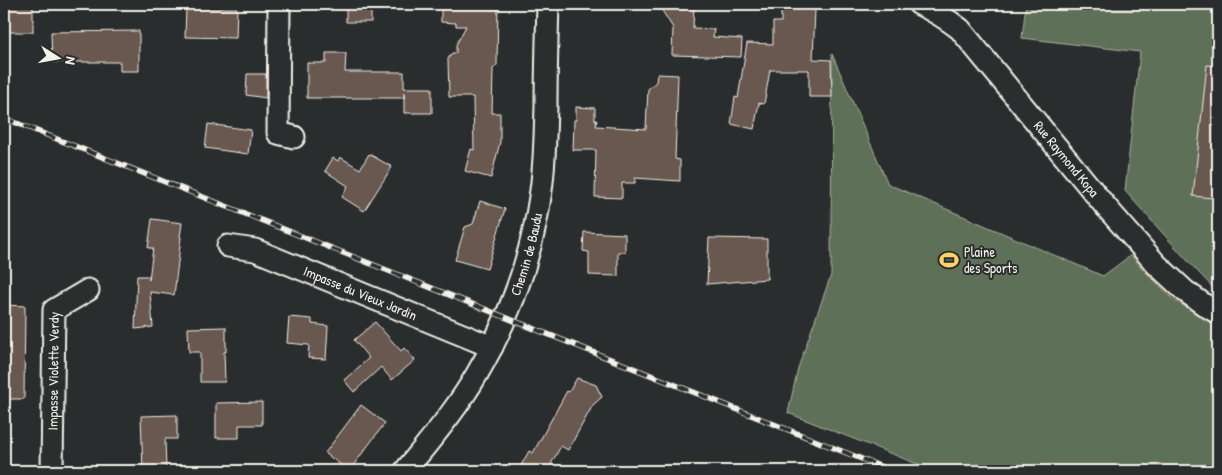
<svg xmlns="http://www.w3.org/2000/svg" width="1222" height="475" font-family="'Patrick Hand',sans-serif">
<rect width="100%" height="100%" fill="#2a2d2e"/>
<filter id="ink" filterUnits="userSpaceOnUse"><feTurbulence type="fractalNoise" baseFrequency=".02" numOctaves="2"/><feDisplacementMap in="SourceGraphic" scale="10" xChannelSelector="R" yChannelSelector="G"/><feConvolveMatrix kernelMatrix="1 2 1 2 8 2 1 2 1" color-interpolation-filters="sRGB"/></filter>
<g filter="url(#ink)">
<path fill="#5f7058" stroke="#aab0a0" d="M 1026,4 L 1218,4 L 1218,293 L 1185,258 L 1125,191 L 1140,52 L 1022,38 Z
M 832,54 L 888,184 L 1103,276 L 1131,255 L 1139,265 L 1175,301 L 1218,325 L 1218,471 L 935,471 L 788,413 L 798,368 L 831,275 Z"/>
<path fill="#67584f" stroke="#f4f1e8" d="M 346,4 L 371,4 L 371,22 L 346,22 Z
M 441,4 L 498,4 L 497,65 L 493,69 L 492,113 L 500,113 L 500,142 L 491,178 L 465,171 L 471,149 L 474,150 L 473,97 L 449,97 L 448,59 L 452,53 L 456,53 L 456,45 L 466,26 L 456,26 L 456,23 L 441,22 Z
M 658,4 L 694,4 L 693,28 L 714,29 L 713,37 L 742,39 L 741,57 L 672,55 L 673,28 Z
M 33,5 L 33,32 L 4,32 L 4,6 Z
M 186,8 L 237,8 L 236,38 L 185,37 Z
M 781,8 L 815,9 L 813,59 L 831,60 L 832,97 L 809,97 L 809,70 L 770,70 L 764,104 L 759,103 L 754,129 L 731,124 L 735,97 L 738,98 L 747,43 L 773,44 L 773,22 L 781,22 Z
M 139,31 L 139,71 L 120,71 L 120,62 L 52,62 L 51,32 Z
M 326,53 L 346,53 L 345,72 L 404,72 L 404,88 L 432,88 L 432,113 L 404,113 L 404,93 L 404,98 L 307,98 L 307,63 L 326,63 Z
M 1207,65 L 1218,66 L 1218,134 L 1212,198 L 1193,196 Z
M 247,74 L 266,74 L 266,98 L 246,95 Z
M 657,74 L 678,75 L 675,159 L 680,160 L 680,181 L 635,178 L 635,183 L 622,183 L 622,198 L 595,197 L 596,150 L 573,150 L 574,120 L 576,120 L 576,107 L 595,108 L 595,120 L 597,120 L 596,126 L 646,129 L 648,89 L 656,82 Z
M 208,124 L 251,130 L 248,154 L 205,148 Z
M 369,154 L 392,167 L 364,211 L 342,197 L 348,186 L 325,171 L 333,158 L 338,161 L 340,157 L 360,169 Z
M 480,201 L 505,209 L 487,269 L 455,260 L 465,227 L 473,224 Z
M 152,219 L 182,223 L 180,237 L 181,237 L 174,295 L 150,292 L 153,327 L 135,329 L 137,276 L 149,276 L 149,280 L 153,248 L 148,248 Z
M 584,232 L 625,234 L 625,252 L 618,252 L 618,276 L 589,275 L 589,252 L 583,251 Z
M 709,238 L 767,239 L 767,279 L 707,284 Z
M 4,305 L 25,306 L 24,399 L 4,399 Z
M 289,317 L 312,319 L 312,324 L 328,326 L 326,359 L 308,358 L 309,345 L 287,343 Z
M 375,322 L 401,351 L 404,348 L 415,360 L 392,380 L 381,367 L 354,392 L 344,380 L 369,358 L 354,340 Z
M 226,327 L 226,352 L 224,352 L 225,382 L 200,382 L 200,352 L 189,352 L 188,328 Z
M 577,378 L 596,385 L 602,397 L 593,405 L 568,450 L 561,446 L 551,464 L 564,471 L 518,471 L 529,451 L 533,453 L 567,391 L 569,392 Z
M 262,402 L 262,425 L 239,425 L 239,438 L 216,438 L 216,403 Z
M 361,405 L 385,423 L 349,471 L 325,453 Z
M 177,415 L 177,439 L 165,439 L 166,471 L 143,471 L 141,416 Z"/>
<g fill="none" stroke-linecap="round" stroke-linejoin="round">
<g stroke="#f4f1e8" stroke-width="25">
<g id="minor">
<path d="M 279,4 L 278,133 L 294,137"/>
<path id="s1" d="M 919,4 C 934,11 947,19 960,29 L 1106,207 L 1157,265 L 1185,291 L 1206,306 L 1218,313"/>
<path id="s2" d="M 228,246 L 255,250 L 492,347"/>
<path id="s3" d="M 52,471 L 54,310 L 88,290"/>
<path id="s4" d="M 405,471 C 430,440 457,409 477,374 C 509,319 531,259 540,197 C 545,167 545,136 546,106 C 546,72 547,38 548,4"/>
</g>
</g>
<use href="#minor" stroke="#2a2d2e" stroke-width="21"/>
<g stroke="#f4f1e8" stroke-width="5.5">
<path id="rail" d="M 4,118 L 892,471"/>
</g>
<use href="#rail" stroke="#2a2d2e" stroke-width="4" stroke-dasharray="11" stroke-linecap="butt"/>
</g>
</g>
<defs>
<g id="stadium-bare" transform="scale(1.5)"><path d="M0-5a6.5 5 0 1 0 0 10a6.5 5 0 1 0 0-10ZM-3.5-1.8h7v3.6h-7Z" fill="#ffd166" stroke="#2a2d2e" stroke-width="2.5" paint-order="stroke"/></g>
</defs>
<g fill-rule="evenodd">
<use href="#stadium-bare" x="949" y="260"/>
</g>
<g text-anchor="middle" stroke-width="4" stroke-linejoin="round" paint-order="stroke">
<g font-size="14" fill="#f4f1e8" stroke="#2a2d2e">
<text dy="5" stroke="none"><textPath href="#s1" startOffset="216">Rue Raymond Kopa</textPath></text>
<text dy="5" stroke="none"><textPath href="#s4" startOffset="251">Chemin de Baudu</textPath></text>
<text dy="5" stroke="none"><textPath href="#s2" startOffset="141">Impasse du Vieux Jardin</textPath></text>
<text dy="5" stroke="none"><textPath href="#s3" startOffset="100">Impasse Violette Verdy</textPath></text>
</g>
<g font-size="14" fill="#f4f1e8" stroke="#2a2d2e" text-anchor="start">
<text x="964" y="257">Plaine<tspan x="964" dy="16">des Sports</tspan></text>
</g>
</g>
<rect width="1222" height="475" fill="none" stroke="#2a2d2e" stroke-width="20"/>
<rect x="10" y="10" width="1202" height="455" fill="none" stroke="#f4f1e8" stroke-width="2" filter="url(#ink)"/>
<g transform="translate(58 58) rotate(101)" stroke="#2a2d2e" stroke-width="4" paint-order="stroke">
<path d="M0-4L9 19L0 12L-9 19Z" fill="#f4f1e8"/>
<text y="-8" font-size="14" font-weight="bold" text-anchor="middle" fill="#f4f1e8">N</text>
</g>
</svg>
